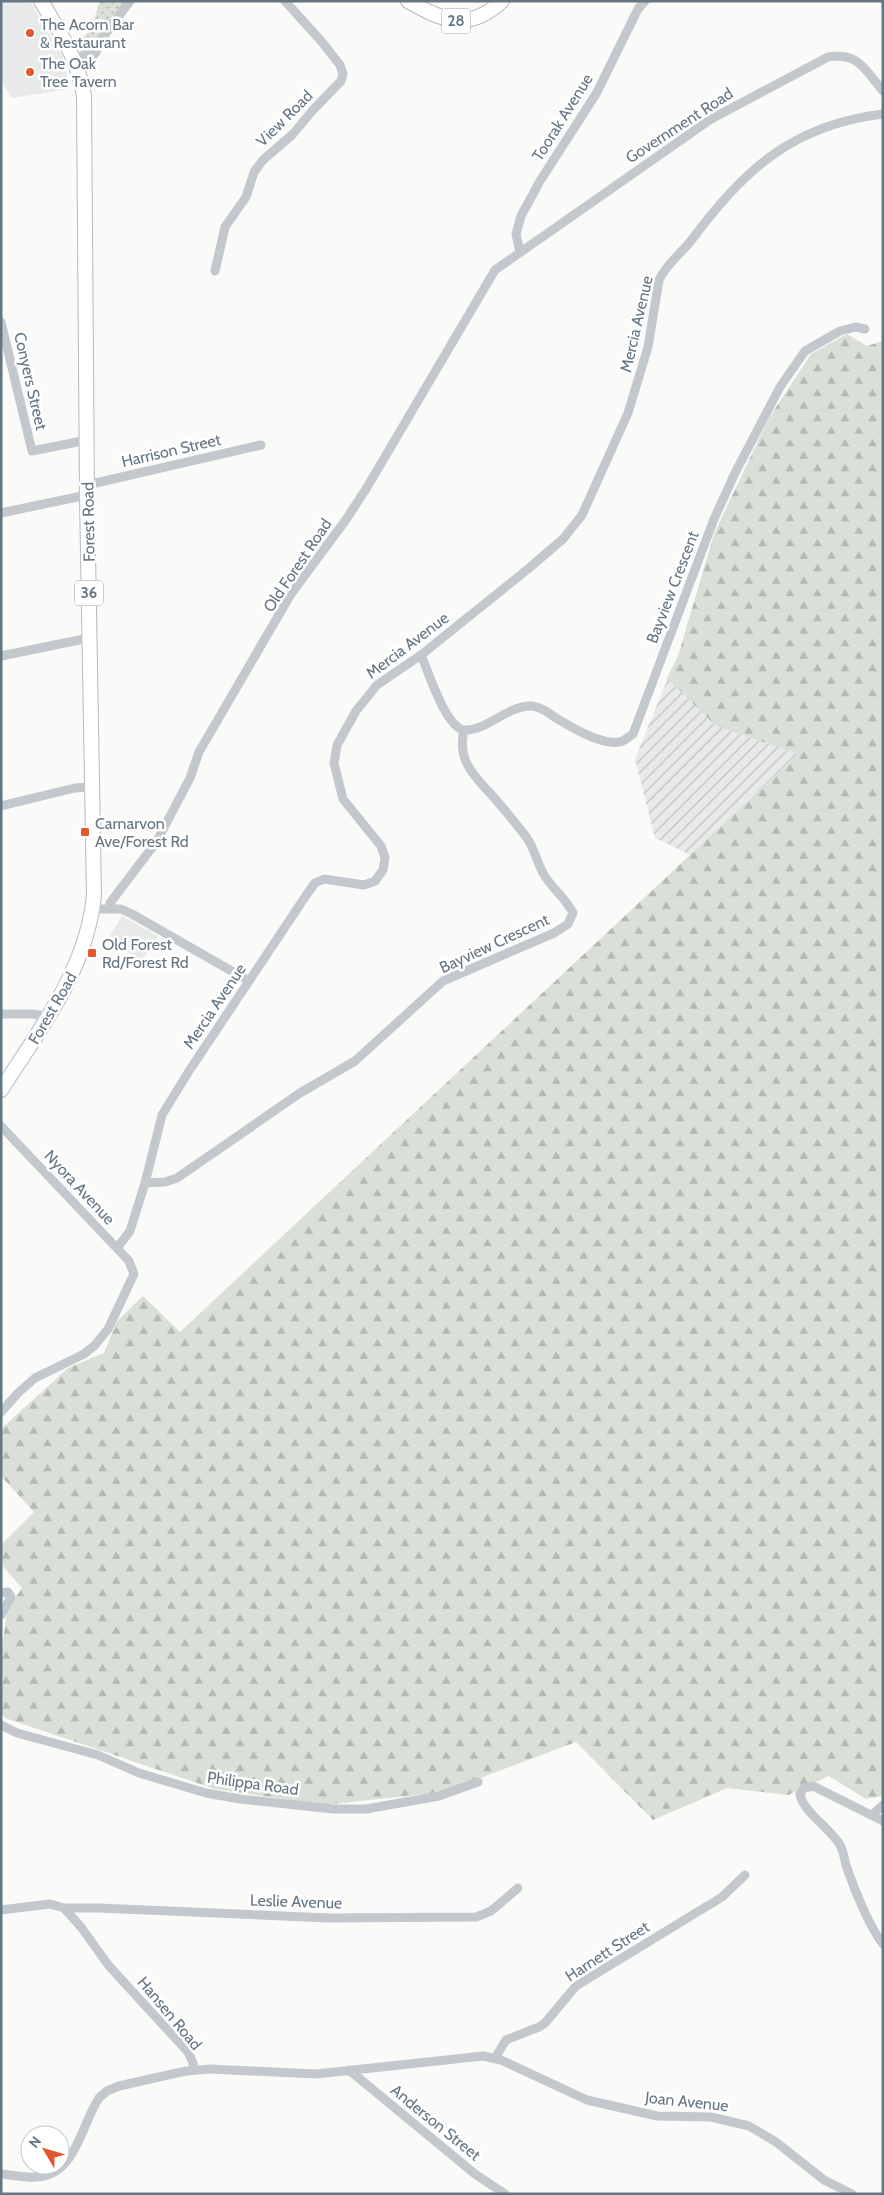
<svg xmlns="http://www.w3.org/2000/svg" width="884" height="2195" font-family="Cabin,sans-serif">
<defs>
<pattern id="industrial-furrows" width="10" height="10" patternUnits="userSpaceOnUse" patternTransform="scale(1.25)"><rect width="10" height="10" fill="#e8e9e9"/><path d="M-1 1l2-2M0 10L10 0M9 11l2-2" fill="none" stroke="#c0c1c2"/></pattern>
<pattern id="forest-firs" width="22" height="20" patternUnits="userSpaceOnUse" patternTransform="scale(1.25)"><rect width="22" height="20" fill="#dadfd7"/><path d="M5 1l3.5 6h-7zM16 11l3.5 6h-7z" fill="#b4b9b4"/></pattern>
<pattern id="park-dots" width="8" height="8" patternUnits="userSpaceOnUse" patternTransform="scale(1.25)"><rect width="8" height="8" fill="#dadfd7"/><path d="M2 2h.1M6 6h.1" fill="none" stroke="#b4b9b4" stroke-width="1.8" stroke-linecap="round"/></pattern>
</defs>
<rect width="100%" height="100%" fill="#fafaf8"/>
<path fill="#e8e9e9" d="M 1,1 L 30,1 L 63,57 L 70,89 L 12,98 L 1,80 Z
M 122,916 L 158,936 L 142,960 L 107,941 Z"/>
<path fill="url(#industrial-furrows)" d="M 668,678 L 716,726 L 798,754 L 690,855 L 655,838 L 635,759 Z"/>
<path fill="url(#forest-firs)" d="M 847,334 L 867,346 L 883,341 L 883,1796 L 866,1799 L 829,1776 L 788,1795 L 727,1788 L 653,1820 L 576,1742 L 443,1792 L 324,1805 L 215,1789 L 5,1718 L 1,1712 L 1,1658 L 7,1610 L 22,1588 L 1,1564 L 1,1545 L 34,1512 L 1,1476 L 1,1429 L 68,1368 L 104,1353 L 117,1321 L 143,1296 L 180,1332 L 798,754 L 716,726 L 667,678 L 678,656 L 714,534 L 769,418 L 811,354 Z"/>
<path fill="url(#park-dots)" d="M 100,1 L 128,1 L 106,28 L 85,51 L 81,40 L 91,29 Z"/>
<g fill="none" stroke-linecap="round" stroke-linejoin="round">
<g stroke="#b5babe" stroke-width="16">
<path id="primary" d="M 408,1 C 443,21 469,32 502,1
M 1,1090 C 40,1029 87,969 94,895 L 87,495 L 84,96 C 78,58 60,33 41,1"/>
</g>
<path stroke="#c3c8cc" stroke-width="9" d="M 76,61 L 99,42
M 80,73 L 96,52 L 100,41 L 130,1
M 520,252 L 516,234 L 521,216 L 540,181 L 596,94 L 638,9 L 645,1
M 215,271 L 225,227 L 246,197 L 254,172 L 263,160 L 293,134 L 312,111 L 341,81 L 343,74 L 340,65 L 322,42 L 285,1
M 1,322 L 32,451 L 87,440
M 87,485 L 261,445
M 1,513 L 87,495
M 421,655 C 429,673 445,726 464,730
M 1,656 L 89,638
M 1,806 L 75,788 L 91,787
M 110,903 L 157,841 L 190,778 L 199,752 L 291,594 L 345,521 L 366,489 L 495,270 L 711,119 L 828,57 C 859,52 865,70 883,91
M 92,909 L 121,909 L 132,914 L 249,981
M 1,1014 L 34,1014 L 48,1017
M 1,1126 L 129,1261 L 134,1274 L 108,1329 L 95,1345 L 84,1354 L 35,1378 L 18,1393 L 1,1412
M 145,1183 L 165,1182 L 177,1178 L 300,1093 L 355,1061 L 443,981 L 554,933 L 568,924 L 573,913 C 566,898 551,888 543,873 C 537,862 534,848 527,838 C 518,826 508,814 498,802 C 478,779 456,764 464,730 C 488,731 507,705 532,706 C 541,707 549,713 556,718 C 571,727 605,748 623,741 C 626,739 630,736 633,734 L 714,519 L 735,473 L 780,387 L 805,351 L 840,331 L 856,327 L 865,329
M 117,1248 L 130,1231 L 145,1183 L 162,1115 L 189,1071 L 307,894 L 315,883 L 324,879 L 364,885 L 375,881 L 383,870 L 385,858 L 381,846 L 343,799 L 334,763 L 337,745 L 356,711 L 377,685 L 421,655 L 528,569 L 563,539 L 582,515 L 628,413 L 648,347 L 659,280 C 666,265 680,254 690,242 C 743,171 791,125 883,114
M 1,1593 L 8,1592 L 11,1597 L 1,1615
M 1,1725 L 17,1733 L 98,1755 L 139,1773 L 206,1793 L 240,1799 L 333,1809 L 366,1809 L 439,1796 L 478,1782
M 872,1815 L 883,1805
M 883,1821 L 813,1786 L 804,1788 L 800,1794 C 802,1811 831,1829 840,1845 C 845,1854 844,1862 848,1871 C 855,1891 870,1928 883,1944
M 64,1908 L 99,1908 L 329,1918 L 476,1917 L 491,1911 L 518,1888
M 1,1910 L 50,1904 L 64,1908 L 81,1927 L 109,1966 L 188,2052 L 193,2063 L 194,2070
M 495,2058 L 506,2040 L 539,2027 L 545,2023 L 576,1986 L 722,1897 L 745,1875
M 349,2070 L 475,2174 L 505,2194
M 1,2174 C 13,2175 25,2178 37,2177 C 76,2175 81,2125 99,2098 L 107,2091 L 119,2086 L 186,2071 L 210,2069 L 316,2074 L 483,2056 L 501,2060 L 587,2100 L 657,2116 L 711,2117 L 749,2126 L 776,2142 L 824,2180 L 852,2194"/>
<use href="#primary" stroke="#fff" stroke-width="14"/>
</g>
<g fill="#e4572e" stroke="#fff" stroke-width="2">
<circle cx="30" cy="33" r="5"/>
<circle cx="30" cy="72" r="5"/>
<rect x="80" y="827" width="10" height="10" rx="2.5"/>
<rect x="87" y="948" width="10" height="10" rx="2.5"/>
</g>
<g text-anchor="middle" stroke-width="5" stroke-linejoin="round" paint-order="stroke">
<g fill="#fff" stroke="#939fa8" stroke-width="1">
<rect x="442" y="8.5" width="28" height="25" rx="4"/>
<rect x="75" y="580.5" width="28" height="25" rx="4"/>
</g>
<g font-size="15" font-weight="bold" fill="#657683">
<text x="456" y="26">28</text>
<text x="89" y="598">36</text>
</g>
<g font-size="16" fill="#657683" stroke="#fff" text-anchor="start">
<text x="40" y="30">The Acorn Bar<tspan x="40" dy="18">&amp; Restaurant</tspan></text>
<text x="40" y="69">The Oak<tspan x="40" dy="18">Tree Tavern</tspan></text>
<text x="95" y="829">Carnarvon<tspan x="95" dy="18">Ave/Forest Rd</tspan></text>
<text x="102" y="950">Old Forest<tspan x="102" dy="18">Rd/Forest Rd</tspan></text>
</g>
<g font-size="16" fill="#657683" stroke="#fff">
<text transform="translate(562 117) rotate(-58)" y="6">Toorak Avenue</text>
<text transform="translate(284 118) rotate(-45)" y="6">View Road</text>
<text transform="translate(679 125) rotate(-33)" y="6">Government Road</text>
<text transform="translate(636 324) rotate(-77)" y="6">Mercia Avenue</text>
<text transform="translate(31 381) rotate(77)" y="6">Conyers Street</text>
<text transform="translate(171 450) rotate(-13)" y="6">Harrison Street</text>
<text transform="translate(88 522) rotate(-91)" y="6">Forest Road</text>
<text transform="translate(297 565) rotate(-56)" y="6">Old Forest Road</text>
<text transform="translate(672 587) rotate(-69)" y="6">Bayview Crescent</text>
<text transform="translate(407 645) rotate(-37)" y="6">Mercia Avenue</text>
<text transform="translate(494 943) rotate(-25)" y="6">Bayview Crescent</text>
<text transform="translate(214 1006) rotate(-56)" y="6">Mercia Avenue</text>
<text transform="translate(52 1008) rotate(-60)" y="6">Forest Road</text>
<text transform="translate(80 1187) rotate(47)" y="6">Nyora Avenue</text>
<text transform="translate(253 1783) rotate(8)" y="6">Philippa Road</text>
<text transform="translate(296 1901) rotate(2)" y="6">Leslie Avenue</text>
<text transform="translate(607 1951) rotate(-33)" y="6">Harnett Street</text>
<text transform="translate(170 2013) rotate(50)" y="6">Hansen Road</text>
<text transform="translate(687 2101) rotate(6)" y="6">Joan Avenue</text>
<text transform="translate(436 2122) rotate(39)" y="6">Anderson Street</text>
</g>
</g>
<rect width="884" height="2195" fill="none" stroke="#657683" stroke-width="5"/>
<g transform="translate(45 2150) rotate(308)"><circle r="24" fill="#ffffff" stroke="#c1c8cd"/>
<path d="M0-4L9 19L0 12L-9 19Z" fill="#e4572e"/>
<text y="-8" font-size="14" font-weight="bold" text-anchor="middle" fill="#657683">N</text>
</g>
</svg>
